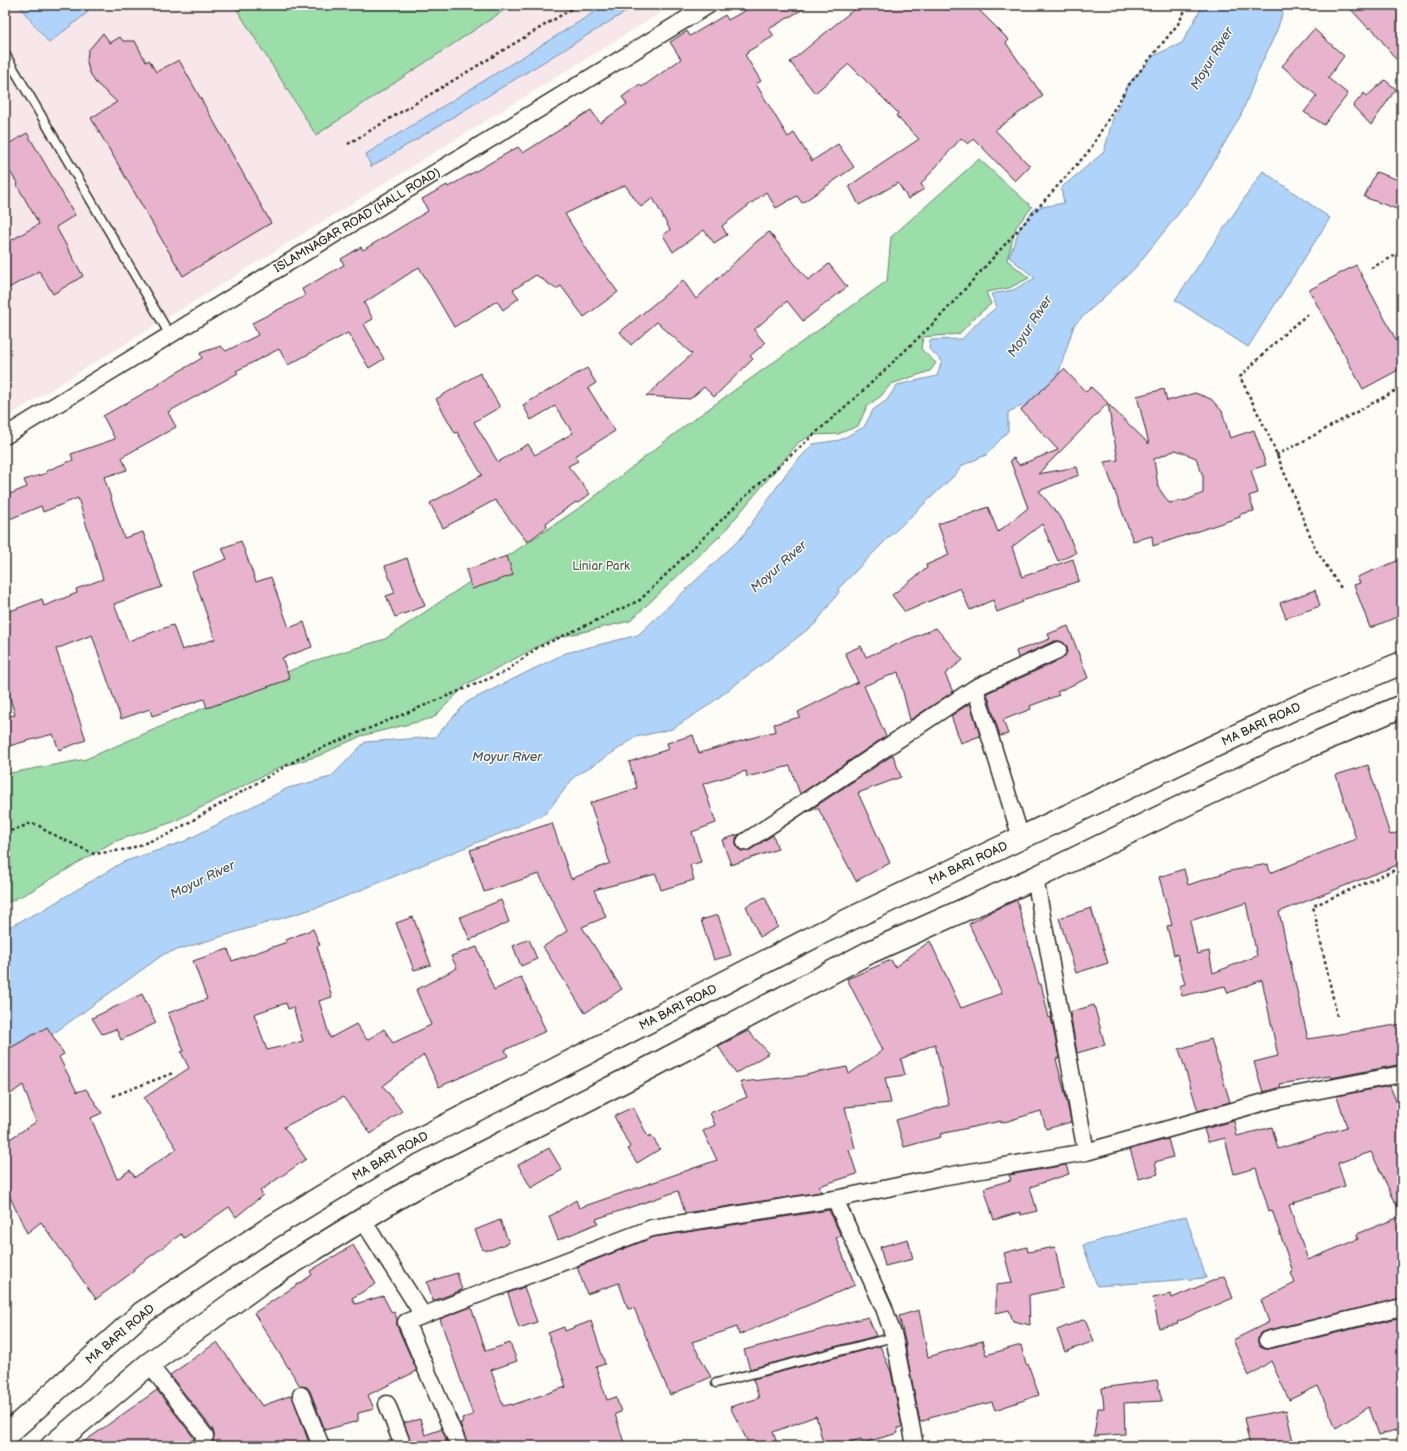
<svg xmlns="http://www.w3.org/2000/svg" width="1407" height="1451" font-family="'Balsamiq Sans',sans-serif">
<rect width="100%" height="100%" fill="#fdfcf7"/>
<filter id="ink" filterUnits="userSpaceOnUse"><feTurbulence type="fractalNoise" baseFrequency=".025" numOctaves="2"/><feDisplacementMap in="SourceGraphic" scale="8" xChannelSelector="R" yChannelSelector="G"/><feConvolveMatrix kernelMatrix="1 2 1 2 8 2 1 2 1" color-interpolation-filters="sRGB"/></filter>
<g filter="url(#ink)">
<path fill="#f7e6ea" d="M 5,5 L 673,5 L 5,418 Z"/>
<path fill="#9bdea9" stroke="#63846a" d="M 234,5 L 512,5 L 316,135 Z
M 979,159 L 1032,207 L 1016,227 L 1007,260 L 1029,278 L 1009,288 L 986,292 L 991,304 L 974,318 L 959,334 L 923,337 L 921,349 L 936,363 L 930,371 L 891,384 L 881,396 L 867,406 L 858,426 L 838,434 L 812,435 L 799,442 L 722,534 L 630,621 L 552,639 L 467,684 L 433,718 L 361,736 L 318,756 L 278,768 L 173,822 L 113,842 L 33,890 L 5,904 L 5,774 L 86,759 L 310,662 L 385,639 L 585,504 L 686,425 L 887,281 L 891,237 Z"/>
<path fill="#b0d4f9" stroke="#7b90a7" d="M 20,5 L 84,5 L 88,12 L 49,43 L 19,6 Z
M 606,5 L 637,5 L 371,167 L 366,154 Z
M 1203,5 L 1285,5 L 1277,30 L 1260,67 L 1241,115 L 1198,189 L 1135,268 L 1074,325 L 1056,381 L 1034,401 L 1008,412 L 1008,431 L 986,455 L 963,465 L 955,475 L 889,537 L 838,589 L 839,592 L 815,624 L 706,707 L 672,729 L 636,737 L 600,761 L 575,776 L 546,813 L 512,829 L 488,838 L 322,906 L 164,954 L 29,1051 L 5,1063 L 5,929 L 43,910 L 123,862 L 183,842 L 288,788 L 331,777 L 365,742 L 435,737 L 467,702 L 566,653 L 638,635 L 742,537 L 788,471 L 813,444 L 840,440 L 864,427 L 873,410 L 887,400 L 897,385 L 937,376 L 942,361 L 929,349 L 930,340 L 962,339 L 977,323 L 997,307 L 991,294 L 1013,290 L 1035,278 L 1009,257 L 1020,228 L 1035,208 L 1064,203 L 1061,188 L 1104,152 L 1113,118 L 1129,83 L 1155,55 L 1182,43 Z
M 1263,171 L 1330,218 L 1248,347 L 1175,300 Z
M 1186,1216 L 1206,1278 L 1097,1286 L 1083,1245 Z"/>
<path fill="#e8b3cd" stroke="#2b2b2b" fill-rule="evenodd" d="M 755,5 L 810,5 L 769,29 L 774,36 L 747,52 L 748,53 L 745,55 L 761,81 L 756,84 L 788,137 L 794,133 L 812,161 L 838,144 L 854,167 L 802,203 L 797,196 L 776,208 L 766,192 L 722,226 L 727,235 L 714,243 L 704,230 L 673,252 L 663,235 L 670,230 L 653,198 L 641,207 L 625,185 L 565,214 L 591,256 L 618,292 L 584,317 L 561,286 L 556,289 L 536,275 L 513,290 L 519,298 L 503,310 L 497,301 L 454,327 L 419,267 L 364,303 L 373,319 L 364,324 L 384,359 L 369,368 L 348,333 L 288,365 L 279,349 L 236,371 L 238,373 L 168,412 L 176,427 L 122,457 L 127,470 L 104,477 L 124,538 L 143,532 L 162,587 L 114,604 L 128,641 L 173,625 L 182,650 L 215,639 L 192,572 L 227,559 L 222,548 L 241,541 L 256,582 L 271,577 L 289,628 L 304,622 L 312,647 L 282,658 L 290,679 L 207,708 L 204,699 L 152,716 L 150,709 L 121,719 L 92,635 L 56,649 L 86,740 L 59,750 L 53,734 L 5,747 L 5,717 L 15,715 L 5,681 L 5,613 L 42,599 L 44,606 L 77,593 L 76,589 L 103,579 L 78,498 L 43,512 L 41,506 L 5,521 L 5,496 L 27,487 L 24,480 L 47,473 L 46,471 L 73,460 L 71,454 L 115,439 L 103,416 L 160,384 L 159,383 L 202,358 L 200,353 L 221,346 L 226,351 L 258,335 L 252,323 L 305,296 L 302,289 L 344,265 L 341,259 L 361,247 L 363,250 L 428,211 L 422,199 L 447,185 L 448,187 L 518,147 L 523,153 L 591,110 L 600,123 L 627,104 L 622,97 L 640,84 L 642,87 L 681,59 L 670,42 L 687,31 L 690,36 L 725,15 L 728,20 Z
M 859,5 L 974,5 L 1009,40 L 1006,43 L 1043,96 L 995,130 L 1030,166 L 1015,181 L 974,139 L 968,144 L 961,138 L 921,184 L 924,189 L 908,199 L 898,183 L 859,205 L 849,186 L 919,139 L 896,116 L 898,113 L 849,64 L 815,93 L 790,62 Z
M 1347,5 L 1395,5 L 1402,13 L 1402,67 L 1371,27 L 1369,29 Z
M 1314,29 L 1344,56 L 1328,78 L 1348,94 L 1324,125 L 1304,112 L 1317,96 L 1282,66 Z
M 103,33 L 110,43 L 120,37 L 123,41 L 135,41 L 146,62 L 149,60 L 156,72 L 179,60 L 271,223 L 183,276 L 91,118 L 117,102 L 95,82 L 89,71 L 87,62 L 88,51 Z
M 1385,80 L 1396,89 L 1371,125 L 1353,106 L 1364,93 L 1367,96 Z
M 27,133 L 75,215 L 56,227 L 83,276 L 53,294 L 39,271 L 5,290 L 5,244 L 39,224 L 17,185 L 18,184 L 5,164 L 5,146 Z
M 1376,172 L 1402,181 L 1402,211 L 1364,197 Z
M 769,232 L 808,280 L 829,264 L 847,287 L 803,321 L 787,301 L 754,330 L 765,343 L 750,356 L 753,359 L 714,397 L 704,387 L 690,399 L 646,396 L 692,354 L 657,322 L 631,345 L 620,332 L 683,280 L 696,299 L 756,242 Z
M 1356,265 L 1402,351 L 1402,368 L 1363,389 L 1309,290 Z
M 587,368 L 596,383 L 588,388 L 615,431 L 575,456 L 578,461 L 568,466 L 590,494 L 578,503 L 576,502 L 546,523 L 547,527 L 527,542 L 495,500 L 443,528 L 430,503 L 482,475 L 457,432 L 455,433 L 436,399 L 480,373 L 500,407 L 474,422 L 498,462 L 528,444 L 535,455 L 573,433 L 555,406 L 531,420 L 523,405 Z
M 1064,369 L 1086,392 L 1091,387 L 1108,403 L 1038,474 L 1077,467 L 1079,475 L 1039,491 L 1063,521 L 1076,553 L 1058,561 L 1042,524 L 1012,547 L 1022,577 L 1073,559 L 1079,581 L 1022,600 L 1023,602 L 997,612 L 993,600 L 970,610 L 960,588 L 905,612 L 892,595 L 927,568 L 926,565 L 949,555 L 938,524 L 965,515 L 965,516 L 988,507 L 998,532 L 1028,508 L 1010,460 L 1014,458 L 1019,465 L 1058,450 L 1021,410 Z
M 1164,389 L 1167,401 L 1195,393 L 1211,399 L 1222,411 L 1230,438 L 1254,430 L 1266,465 L 1251,470 L 1258,493 L 1249,496 L 1254,511 L 1240,514 L 1240,517 L 1153,546 L 1152,536 L 1133,541 L 1104,462 L 1118,460 L 1108,404 L 1149,444 L 1137,396 ZM 1176,450 L 1196,458 L 1203,476 L 1203,493 L 1187,500 L 1169,503 L 1158,487 L 1154,459 Z
M 507,556 L 513,575 L 472,589 L 466,570 Z
M 407,558 L 425,606 L 395,617 L 386,596 L 395,593 L 385,566 Z
M 1402,559 L 1402,615 L 1370,628 L 1354,585 L 1360,583 L 1357,577 Z
M 1315,590 L 1320,606 L 1286,618 L 1280,603 Z
M 1068,626 L 1088,678 L 1057,692 L 1059,695 L 1030,706 L 1031,709 L 1003,720 L 1008,734 L 1000,736 L 987,693 L 1062,659 L 1065,656 L 1067,651 L 1067,646 L 1064,643 L 1059,641 L 1054,641 L 1018,658 L 1016,651 L 1050,639 L 1048,634 Z
M 936,628 L 963,660 L 945,674 L 953,692 L 910,720 L 898,672 L 864,686 L 886,736 L 800,794 L 790,766 L 747,777 L 746,771 L 703,784 L 716,823 L 692,832 L 701,862 L 690,865 L 694,880 L 661,890 L 656,874 L 594,890 L 606,917 L 582,927 L 622,989 L 585,1013 L 543,947 L 567,931 L 539,874 L 484,892 L 470,850 L 552,823 L 571,879 L 610,863 L 590,803 L 637,788 L 629,762 L 669,749 L 667,743 L 693,735 L 699,753 L 776,731 L 774,724 L 800,717 L 798,712 L 858,682 L 845,653 L 861,646 L 866,657 Z
M 970,703 L 980,736 L 961,743 L 951,716 Z
M 893,755 L 901,777 L 858,793 L 890,863 L 856,881 L 818,808 L 807,812 Z
M 1368,765 L 1390,835 L 1402,831 L 1402,863 L 1279,912 L 1308,1039 L 1402,1024 L 1402,1064 L 1331,1078 L 1330,1076 L 1280,1084 L 1281,1087 L 1263,1092 L 1254,1062 L 1278,1056 L 1262,980 L 1228,993 L 1225,986 L 1182,996 L 1179,986 L 1185,984 L 1177,954 L 1174,955 L 1167,926 L 1172,925 L 1159,877 L 1184,869 L 1188,885 L 1230,871 L 1268,864 L 1270,873 L 1356,839 L 1336,775 ZM 1246,903 L 1257,956 L 1213,973 L 1209,951 L 1197,954 L 1190,921 Z
M 740,834 L 736,838 L 736,843 L 737,848 L 741,851 L 746,851 L 750,850 L 773,835 L 778,849 L 731,865 L 722,840 Z
M 765,897 L 778,927 L 760,937 L 746,906 Z
M 501,900 L 509,922 L 470,940 L 460,917 Z
M 1017,900 L 1039,984 L 1041,984 L 1049,1018 L 1051,1017 L 1059,1058 L 1056,1059 L 1065,1093 L 1071,1122 L 1046,1129 L 1041,1111 L 1001,1123 L 1001,1121 L 940,1134 L 941,1137 L 904,1147 L 896,1120 L 949,1105 L 935,1044 L 901,1059 L 905,1075 L 885,1078 L 891,1103 L 845,1107 L 855,1148 L 849,1150 L 857,1174 L 819,1186 L 821,1192 L 685,1213 L 678,1191 L 596,1219 L 598,1223 L 558,1240 L 549,1217 L 576,1200 L 579,1208 L 717,1160 L 703,1131 L 715,1125 L 710,1113 L 747,1097 L 740,1082 L 803,1076 L 821,1071 L 821,1072 L 847,1067 L 849,1074 L 883,1050 L 847,979 L 891,960 L 895,967 L 930,941 L 961,1008 L 1002,993 L 969,924 L 994,910 Z
M 1091,908 L 1108,963 L 1076,973 L 1059,918 Z
M 718,915 L 731,955 L 714,960 L 701,920 Z
M 413,917 L 431,965 L 414,970 L 396,923 Z
M 313,929 L 320,945 L 317,946 L 332,997 L 319,1001 L 330,1038 L 356,1024 L 367,1040 L 384,1029 L 393,1043 L 431,1025 L 416,990 L 457,968 L 451,956 L 477,947 L 494,990 L 521,977 L 546,1031 L 505,1050 L 508,1056 L 439,1087 L 424,1055 L 383,1086 L 402,1111 L 371,1134 L 343,1097 L 284,1127 L 306,1159 L 260,1191 L 263,1195 L 236,1217 L 229,1207 L 184,1238 L 181,1234 L 133,1269 L 134,1271 L 96,1299 L 41,1222 L 27,1233 L 5,1187 L 5,1142 L 36,1122 L 23,1085 L 5,1098 L 5,1051 L 47,1027 L 64,1054 L 59,1057 L 77,1092 L 86,1089 L 102,1113 L 91,1118 L 117,1179 L 130,1170 L 135,1177 L 177,1149 L 144,1098 L 189,1068 L 181,1052 L 184,1051 L 168,1013 L 207,999 L 193,961 L 228,949 L 232,961 L 287,942 L 286,940 ZM 286,1003 L 288,1009 L 293,1007 L 303,1041 L 267,1050 L 254,1014 Z
M 529,939 L 537,959 L 521,966 L 513,946 Z
M 142,994 L 156,1023 L 121,1040 L 116,1029 L 102,1034 L 92,1018 Z
M 1094,1005 L 1105,1045 L 1077,1053 L 1070,1012 Z
M 748,1031 L 769,1053 L 736,1073 L 718,1046 Z
M 1211,1039 L 1230,1102 L 1198,1111 L 1179,1049 Z
M 1390,1086 L 1402,1116 L 1402,1216 L 1371,1152 L 1338,1163 L 1345,1186 L 1294,1202 L 1295,1203 L 1289,1205 L 1308,1260 L 1358,1239 L 1357,1234 L 1402,1216 L 1402,1298 L 1265,1331 L 1260,1333 L 1258,1338 L 1258,1343 L 1260,1347 L 1265,1349 L 1269,1349 L 1402,1317 L 1402,1428 L 1379,1435 L 1369,1407 L 1336,1428 L 1318,1386 L 1289,1400 L 1271,1361 L 1249,1376 L 1233,1340 L 1269,1322 L 1261,1300 L 1295,1283 L 1291,1273 L 1293,1272 L 1272,1210 L 1269,1211 L 1256,1168 L 1234,1174 L 1225,1139 L 1226,1138 L 1208,1142 L 1204,1129 L 1234,1121 L 1237,1136 L 1272,1127 L 1278,1149 L 1347,1127 L 1337,1096 Z
M 633,1107 L 648,1137 L 651,1135 L 660,1149 L 637,1163 L 628,1149 L 630,1147 L 614,1116 Z
M 1168,1139 L 1173,1157 L 1155,1162 L 1158,1174 L 1139,1179 L 1130,1149 Z
M 549,1148 L 562,1170 L 531,1188 L 518,1165 Z
M 1066,1165 L 1069,1174 L 1030,1187 L 1037,1211 L 1021,1215 L 1020,1212 L 994,1220 L 984,1188 L 1011,1180 L 1009,1175 Z
M 829,1210 L 841,1236 L 836,1238 L 855,1285 L 739,1335 L 737,1327 L 692,1342 L 711,1377 L 670,1395 L 634,1308 L 628,1309 L 619,1283 L 587,1294 L 577,1267 L 654,1237 Z
M 500,1220 L 509,1243 L 490,1250 L 483,1250 L 475,1230 Z
M 908,1239 L 913,1259 L 885,1266 L 880,1247 Z
M 353,1245 L 376,1284 L 352,1298 L 355,1304 L 383,1296 L 392,1313 L 394,1312 L 397,1319 L 397,1326 L 417,1371 L 368,1395 L 374,1409 L 358,1413 L 358,1421 L 325,1430 L 310,1391 L 307,1387 L 300,1386 L 254,1313 L 312,1275 L 310,1271 Z
M 1027,1247 L 1028,1252 L 1055,1247 L 1063,1288 L 1029,1295 L 1030,1325 L 1013,1321 L 1009,1310 L 996,1313 L 996,1285 L 1012,1283 L 1004,1253 Z
M 457,1273 L 462,1290 L 433,1301 L 427,1282 Z
M 1224,1276 L 1233,1298 L 1177,1322 L 1178,1324 L 1159,1328 L 1153,1298 L 1171,1294 L 1172,1298 Z
M 524,1287 L 537,1322 L 519,1328 L 508,1293 Z
M 471,1307 L 486,1351 L 510,1343 L 517,1361 L 491,1370 L 503,1406 L 512,1404 L 512,1405 L 566,1387 L 548,1333 L 564,1327 L 565,1331 L 591,1321 L 605,1364 L 596,1367 L 607,1400 L 616,1397 L 621,1412 L 615,1414 L 625,1446 L 468,1446 L 460,1423 L 463,1422 L 462,1418 L 473,1415 L 440,1319 Z
M 919,1310 L 928,1357 L 982,1341 L 986,1355 L 1021,1345 L 1026,1365 L 1028,1364 L 1039,1395 L 995,1410 L 992,1402 L 929,1417 L 929,1419 L 920,1422 L 905,1345 L 906,1345 L 899,1316 Z
M 868,1317 L 876,1336 L 750,1369 L 744,1350 Z
M 1085,1319 L 1094,1341 L 1065,1352 L 1057,1330 Z
M 217,1342 L 262,1406 L 292,1395 L 309,1443 L 300,1446 L 212,1446 L 214,1435 L 213,1430 L 170,1375 Z
M 880,1346 L 891,1372 L 902,1427 L 897,1428 L 898,1433 L 863,1443 L 861,1439 L 834,1446 L 824,1446 L 816,1416 L 773,1432 L 778,1446 L 750,1446 L 730,1407 L 759,1398 L 753,1379 Z
M 1157,1380 L 1162,1401 L 1124,1403 L 1125,1434 L 1094,1436 L 1098,1408 L 1104,1408 L 1102,1388 Z
M 157,1390 L 194,1438 L 192,1446 L 78,1446 Z
M 1286,1410 L 1294,1446 L 1250,1446 L 1244,1418 Z
M 420,1419 L 425,1435 L 442,1429 L 449,1446 L 412,1446 L 404,1423 Z"/>
<g fill="none" stroke-linecap="round" stroke-linejoin="round">
<g stroke="#2b2b2b" stroke-width="11">
<path id="lane" d="M 5,54 L 170,335
M 716,1383 L 894,1337"/>
</g>
<g stroke="#2b2b2b" stroke-width="19">
<path id="street" d="M 5,436 L 709,5
M 975,688 L 1021,838
M 745,842 L 975,688 L 1058,650
M 1035,878 L 1086,1152
M 835,1199 L 884,1308 L 894,1337 L 915,1446
M 362,1219 L 423,1315
M 1267,1340 L 1402,1307
M 149,1364 L 205,1436 L 202,1446
M 301,1395 L 321,1446
M 387,1404 L 403,1446
M 459,1446 L 406,1322 L 652,1228 L 835,1199 L 941,1177 L 1086,1152 L 1279,1098 L 1402,1074"/>
</g>
<g stroke="#2b2b2b" stroke-width="25">
<path id="primary" d="M 5,1436 L 142,1313 L 270,1228 L 402,1148 L 825,931 L 1299,706 L 1402,663
M 52,1446 L 149,1364 L 266,1279 L 412,1189 L 630,1078 L 870,952 L 1035,878 L 1193,801 L 1307,747 L 1402,706"/>
</g>
<path stroke="#2b2b2b" stroke-width="2.5" stroke-dasharray="3 3" stroke-linecap="butt" d="M 348,144 L 578,5
M 1371,268 L 1402,252
M 1308,314 L 1287,331 L 1240,377 L 1270,438 L 1316,550 L 1341,588
M 1276,455 L 1302,442 L 1402,387
M 5,833 L 32,823 L 38,825 L 46,831 L 94,854 L 129,849 L 169,834 L 305,755 L 505,672 L 537,648 L 640,600 L 752,490 L 866,388 L 938,319 L 1089,151 L 1128,86 L 1178,24 L 1188,5
M 1337,1016 L 1313,906 L 1402,867
M 113,1096 L 173,1073
M 1399,1446 L 1402,1445"/>
<use href="#lane" stroke="#fdfcf7" stroke-width="8"/>
<use href="#street" stroke="#fdfcf7" stroke-width="16"/>
<use href="#primary" stroke="#fdfcf7" stroke-width="22"/>
</g>
</g>
<g text-anchor="middle" stroke-width="3" stroke-linejoin="round" paint-order="stroke">
<g font-size="12" fill="#2b2b2b" stroke="#fdfcf7">
<text transform="translate(357 220) rotate(-31)" y="4">ISLAMNAGAR ROAD (HALL ROAD)</text>
<text transform="translate(1261 724) rotate(-25)" y="4">MA BARI ROAD</text>
<text transform="translate(968 863) rotate(-25)" y="4">MA BARI ROAD</text>
<text transform="translate(678 1007) rotate(-27)" y="4">MA BARI ROAD</text>
<text transform="translate(390 1156) rotate(-30)" y="4">MA BARI ROAD</text>
<text transform="translate(120 1334) rotate(-40)" y="4">MA BARI ROAD</text>
</g>
<g font-size="12" fill="#4d6151" stroke="#fdfcf7">
<text x="601" y="570">Liniar Park</text>
</g>
<g font-size="13" font-style="italic" fill="#4c555e" stroke="#fdfcf7">
<text transform="translate(1211 58) rotate(-59)" y="5">Moyur River</text>
<text transform="translate(1029 326) rotate(-57)" y="5">Moyur River</text>
<text transform="translate(778 566) rotate(-42)" y="5">Moyur River</text>
<text x="507" y="761">Moyur River</text>
<text transform="translate(202 879) rotate(-26)" y="5">Moyur River</text>
</g>
</g>
<rect width="1407" height="1451" fill="none" stroke="#fdfcf7" stroke-width="20"/>
<rect x="10" y="10" width="1387" height="1431" fill="none" stroke="#2b2b2b" stroke-width="1.5" filter="url(#ink)"/>
</svg>
